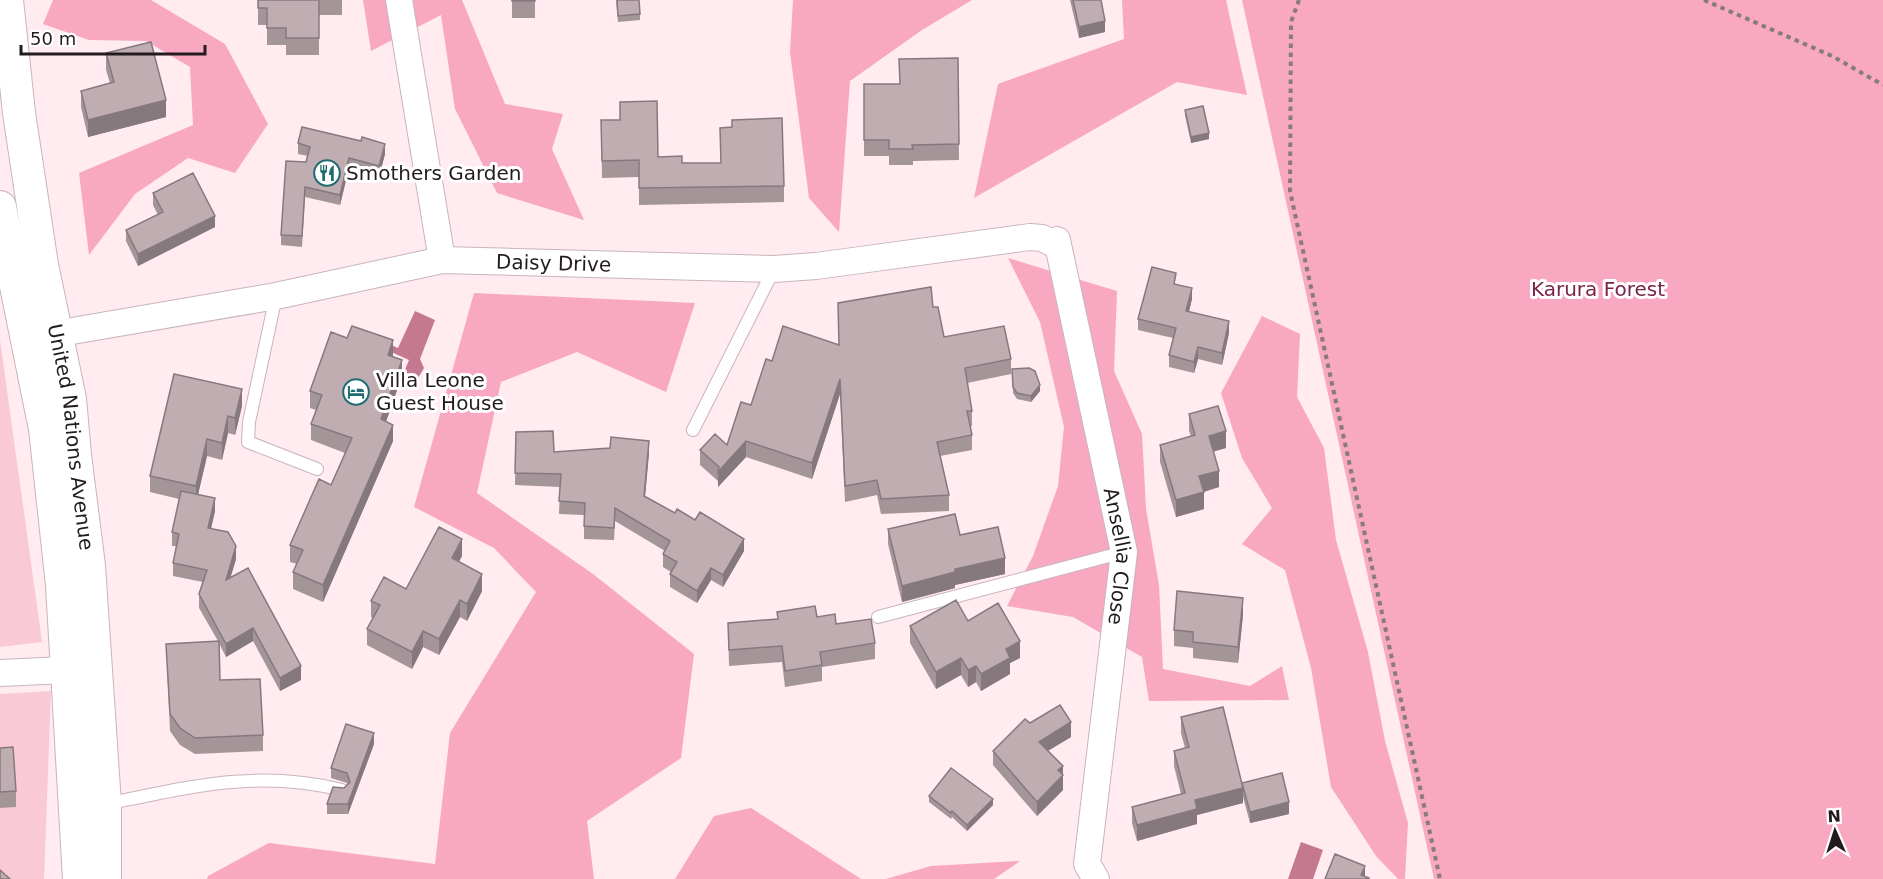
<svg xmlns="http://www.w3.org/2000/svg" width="1883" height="879" font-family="'DejaVu Sans',sans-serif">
<rect width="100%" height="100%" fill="#ffebf0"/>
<path fill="#fac9d6" d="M 0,340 L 42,642 L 0,647 Z
M 51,691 L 44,879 L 0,879 L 0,694 Z"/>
<path fill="#f8a8c0" d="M 53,0 L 151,0 L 225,44 L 268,124 L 235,173 L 188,158 L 135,194 L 89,255 L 79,173 L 193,125 L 190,67 L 146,41 L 89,40 L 43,24 Z
M 363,0 L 462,0 L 505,104 L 563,114 L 552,149 L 584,220 L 497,193 L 455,109 L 441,15 L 371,51 Z
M 793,0 L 972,0 L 922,30 L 850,81 L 839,232 L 809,198 L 790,52 Z
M 1122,0 L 1226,0 L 1247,95 L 1177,82 L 974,198 L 998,84 L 1124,39 Z
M 1242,0 L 1883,0 L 1883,879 L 1434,879 Z
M 1008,258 L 1117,291 L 1114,371 L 1142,434 L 1146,509 L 1159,585 L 1163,669 L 1250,686 L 1282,666 L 1289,700 L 1149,701 L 1142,657 L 1073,617 L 1007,606 L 1033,556 L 1058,486 L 1064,427 L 1040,322 Z
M 474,293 L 695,303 L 666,392 L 577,352 L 501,382 L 477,493 L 593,574 L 694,654 L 681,758 L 587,821 L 594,879 L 207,879 L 208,876 L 269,843 L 435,864 L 450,733 L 536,592 L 494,548 L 414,507 Z
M 1262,316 L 1300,334 L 1297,397 L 1324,448 L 1336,540 L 1368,652 L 1385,741 L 1408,823 L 1405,879 L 1398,879 L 1376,856 L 1331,787 L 1311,668 L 1285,570 L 1242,544 L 1272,508 L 1242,458 L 1221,393 Z
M 751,808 L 861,879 L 675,879 L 714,816 Z
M 1020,861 L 994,879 L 886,879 L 931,866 Z"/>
<path fill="#c47990" d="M 415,311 L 435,320 L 420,359 L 424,368 L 418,378 L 404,372 L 409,360 L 389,351 L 391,345 L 398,348 Z
M 1301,842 L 1323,850 L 1313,879 L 1288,879 Z"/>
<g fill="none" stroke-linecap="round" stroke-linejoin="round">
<g stroke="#c8b5ba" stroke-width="14">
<path id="service" d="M 276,296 L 249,422 L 248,442 L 317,469
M 693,430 L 774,269
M 878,617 L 1124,552
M 106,804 C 190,787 256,769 342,790"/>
</g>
<g stroke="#c8b5ba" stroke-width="28">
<g id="minor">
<path d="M 399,0 L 442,260"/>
<path id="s1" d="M 37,337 L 276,296 L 442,260 L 774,269 L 816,266 L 1030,237 L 1042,238 L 1054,244 L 1057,240 L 1124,552 L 1087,864 L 1096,879"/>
<path d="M 0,673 L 87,669"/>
</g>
</g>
<g stroke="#c8b5ba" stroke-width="34">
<g id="tertiary">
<path id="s2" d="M 7,0 L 19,113 L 42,265 L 70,399 L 75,455 L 89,566 L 105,804 L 105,879"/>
<path d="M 0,207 L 45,429 L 62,585 L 79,879"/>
</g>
</g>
<path stroke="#887b7e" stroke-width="4" stroke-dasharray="4.5 4.5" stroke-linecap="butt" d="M 1299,0 L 1291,22 L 1290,191 L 1440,879
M 1704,0 L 1832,56 L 1883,85"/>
<use href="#service" stroke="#fff" stroke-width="12"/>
<use href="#minor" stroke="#fff" stroke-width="26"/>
<use href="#tertiary" stroke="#fff" stroke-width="32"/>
</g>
<path fill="#a49599" d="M 258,0 L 342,0 L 342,15 L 319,15 L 319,55 L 286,55 L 286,45 L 267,45 L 267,25 L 258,25 Z
M 512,0 L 535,0 L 535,18 L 512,18 Z
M 616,0 L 640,14 L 640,20 L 618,22 Z
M 1070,0 L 1101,0 L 1105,32 L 1079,38 Z
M 106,53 L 166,117 L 88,137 L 81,107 L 81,91 L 110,83 L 106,70 Z
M 958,58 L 959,160 L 913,161 L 913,165 L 889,165 L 889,156 L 864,156 L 864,84 L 899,84 Z
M 1185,110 L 1209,139 L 1191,143 L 1185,115 Z
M 601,120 L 658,157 L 682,163 L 721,163 L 720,128 L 784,186 L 784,202 L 639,205 L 639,177 L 602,178 Z
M 298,143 L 385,154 L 379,177 L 349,168 L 340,205 L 305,197 L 302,247 L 281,245 L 281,235 L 308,156 L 298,154 Z
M 153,193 L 215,227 L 138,266 L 126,241 L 126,230 L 158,215 L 153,205 Z
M 1176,284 L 1192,299 L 1189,312 L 1229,333 L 1222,365 L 1198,359 L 1194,373 L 1169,367 L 1169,355 L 1173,338 L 1138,330 L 1138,319 Z
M 838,303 L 933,307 L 944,337 L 1011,359 L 1011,374 L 967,383 L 972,411 L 972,426 L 970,426 L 972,435 L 972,450 L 940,456 L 949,495 L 949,511 L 881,514 L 877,495 L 845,502 L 840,394 L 812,479 L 746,457 L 718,487 L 718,481 L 700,465 L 700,450 L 727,445 L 751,405 L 772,361 L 839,344 Z
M 393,356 L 402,376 L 386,421 L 393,441 L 323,602 L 293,589 L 293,572 L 297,564 L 290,562 L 290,545 L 331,485 L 345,453 L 311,440 L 311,424 L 316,410 L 310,408 L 310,391 Z
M 1012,369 L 1040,391 L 1031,402 L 1017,399 L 1013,393 Z
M 242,406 L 235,435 L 228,433 L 222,460 L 207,456 L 198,495 L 215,511 L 211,529 L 236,559 L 230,578 L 301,680 L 280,691 L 253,641 L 226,657 L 219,643 L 220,680 L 263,735 L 263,751 L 195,754 L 180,745 L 170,731 L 166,644 L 218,641 L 199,608 L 199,594 L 203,582 L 173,576 L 173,563 L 177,546 L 172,546 L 172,532 L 179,499 L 150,492 L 150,476 Z
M 1189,414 L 1226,448 L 1213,451 L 1219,487 L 1204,492 L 1204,509 L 1176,517 L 1160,462 L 1160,445 L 1191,436 L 1189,431 Z
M 516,432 L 554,452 L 649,453 L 645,496 L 744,551 L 723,587 L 711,580 L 697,603 L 670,587 L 670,574 L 671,572 L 663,567 L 663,554 L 665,551 L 615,521 L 614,540 L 584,539 L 584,515 L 559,514 L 560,487 L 515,485 Z
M 888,529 L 960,535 L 1005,574 L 955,585 L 955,588 L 902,602 L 888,544 Z
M 462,556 L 458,562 L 482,591 L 467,621 L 460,617 L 439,655 L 423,647 L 412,669 L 367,645 L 367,629 L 373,618 L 371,617 L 371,601 L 406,589 Z
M 777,612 L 817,617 L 836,624 L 875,643 L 875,659 L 822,667 L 822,681 L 785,687 L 782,662 L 729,666 L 728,623 L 777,619 Z
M 1243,615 L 1238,663 L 1193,658 L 1193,648 L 1174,646 L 1174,630 Z
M 968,621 L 1020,658 L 1010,663 L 1010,674 L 981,691 L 976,682 L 968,687 L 961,675 L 936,689 L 910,643 L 910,626 Z
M 1181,717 L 1242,784 L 1289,814 L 1250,823 L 1243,797 L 1243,803 L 1197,815 L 1197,824 L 1137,841 L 1132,823 L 1132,807 L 1181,794 L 1174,766 L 1174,751 L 1185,748 L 1181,733 Z
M 1030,723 L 1071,737 L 1048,751 L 1063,766 L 1063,790 L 1037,816 L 993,765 L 993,751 Z
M 374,744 L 348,814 L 327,814 L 327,804 L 347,785 L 347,783 L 331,778 L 331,768 Z
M 0,748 L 16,791 L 16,807 L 0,808 Z
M 929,796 L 993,805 L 967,831 L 952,817 L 951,819 L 929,802 Z"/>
<path fill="#86797d" d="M 1105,21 L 1105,32 L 1079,38 L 1079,27 Z
M 166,100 L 166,117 L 88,137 L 88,120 Z
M 1209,133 L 1209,139 L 1191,143 L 1191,137 Z
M 385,144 L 385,154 L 379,177 L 379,166 Z
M 349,158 L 349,168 L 340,205 L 340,195 Z
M 215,216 L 215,227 L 138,266 L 138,254 Z
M 1192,288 L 1192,299 L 1186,322 L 1186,311 Z
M 1229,321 L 1229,333 L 1222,365 L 1222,353 Z
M 393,340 L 393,357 L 388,355 Z
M 1198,347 L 1198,359 L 1194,373 L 1194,362 Z
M 402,360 L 402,376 L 381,436 L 381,419 Z
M 840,379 L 840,394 L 812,479 L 812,463 Z
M 1040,385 L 1040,391 L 1031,402 L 1031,396 Z
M 242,389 L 242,406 L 235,435 L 235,418 Z
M 228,416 L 228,433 L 222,460 L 222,443 Z
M 393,425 L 393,441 L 323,602 L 323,585 Z
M 1226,431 L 1226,448 L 1209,453 L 1209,436 Z
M 207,439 L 207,456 L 196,503 L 196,486 Z
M 649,441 L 649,453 L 644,508 L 644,496 Z
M 746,441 L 746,457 L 718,487 L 718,472 Z
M 1219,471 L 1219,487 L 1199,493 L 1199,476 Z
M 1204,492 L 1204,509 L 1176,517 L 1176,500 Z
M 215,498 L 215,511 L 208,541 L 208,528 Z
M 462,539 L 462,556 L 452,575 L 452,558 Z
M 744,539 L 744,551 L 723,587 L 723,575 Z
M 236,546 L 236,559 L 226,593 L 226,580 Z
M 1005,558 L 1005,574 L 955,585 L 955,588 L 902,602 L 902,586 L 955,569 Z
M 711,568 L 711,580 L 697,603 L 697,591 Z
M 482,574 L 482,591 L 467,621 L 467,604 Z
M 1243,598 L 1243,615 L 1238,663 L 1238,647 Z
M 460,600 L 460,617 L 439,655 L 439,639 Z
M 253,628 L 253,641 L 226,657 L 226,644 Z
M 423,631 L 423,647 L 412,669 L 412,652 Z
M 1020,641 L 1020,658 L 1010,663 L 1010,674 L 981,691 L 981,674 L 1006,649 Z
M 961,658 L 961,675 L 936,689 L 936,672 Z
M 301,666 L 301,680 L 280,691 L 280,678 Z
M 976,666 L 976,682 L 968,687 L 968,670 Z
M 1071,722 L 1071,737 L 1039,756 L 1039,742 Z
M 374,733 L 374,744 L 348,814 L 348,804 Z
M 1063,766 L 1063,790 L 1037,816 L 1037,802 L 1058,770 Z
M 1243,788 L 1243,803 L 1197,815 L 1197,824 L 1137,841 L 1137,825 L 1195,800 Z
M 993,799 L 993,805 L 967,831 L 967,825 Z
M 1289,802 L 1289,814 L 1250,823 L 1250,812 Z
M 1365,866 L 1365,879 L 1361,875 Z"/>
<path fill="#bfadb2" stroke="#86797d" stroke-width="1.5" d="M 258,0 L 319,0 L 319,38 L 286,38 L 286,28 L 267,28 L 267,8 L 258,8 Z
M 512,0 L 535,0 L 535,1 L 512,1 Z
M 617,0 L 639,0 L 640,14 L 618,16 Z
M 1073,0 L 1101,0 L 1105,21 L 1079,27 Z
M 151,42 L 166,100 L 88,120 L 81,91 L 114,82 L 106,53 Z
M 958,58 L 959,144 L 912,145 L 913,149 L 889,149 L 889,140 L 864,140 L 864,84 L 900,84 L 899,59 Z
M 657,101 L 658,157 L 682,156 L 682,163 L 721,163 L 720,128 L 732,127 L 732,120 L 782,118 L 784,186 L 639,188 L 639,160 L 602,161 L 601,120 L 620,120 L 620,102 Z
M 1203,106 L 1209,133 L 1191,137 L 1185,110 Z
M 302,127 L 361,141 L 362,137 L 385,144 L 379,166 L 349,158 L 340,195 L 305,187 L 302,236 L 281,235 L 286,161 L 306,162 L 310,147 L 298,143 Z
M 193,173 L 215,216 L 138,254 L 126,230 L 163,212 L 153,193 Z
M 1152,267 L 1176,273 L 1174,284 L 1192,288 L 1186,311 L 1229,321 L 1222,353 L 1198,347 L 1194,362 L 1169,355 L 1176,328 L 1138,319 Z
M 931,287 L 933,307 L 938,307 L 944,337 L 1004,326 L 1011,359 L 965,368 L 972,411 L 967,411 L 972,435 L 937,442 L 949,495 L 881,499 L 877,480 L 845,486 L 840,379 L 812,463 L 746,441 L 718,472 L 719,467 L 700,450 L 715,434 L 727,445 L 741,402 L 751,405 L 766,359 L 772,361 L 783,326 L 839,345 L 838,303 Z
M 352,326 L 393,340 L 388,355 L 402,360 L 381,419 L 393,425 L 323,585 L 293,572 L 303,550 L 290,545 L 319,479 L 331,485 L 352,438 L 311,424 L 322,395 L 310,391 L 331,332 L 347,338 Z
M 1029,368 L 1035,371 L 1040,385 L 1031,396 L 1017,393 L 1013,387 L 1012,369 Z
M 174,374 L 242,389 L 235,418 L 228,416 L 222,443 L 207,439 L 196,486 L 150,476 Z
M 1218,406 L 1226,431 L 1209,436 L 1219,471 L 1199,476 L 1204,492 L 1176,500 L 1160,445 L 1195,435 L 1189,414 Z
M 553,431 L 554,452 L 610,448 L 611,437 L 649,441 L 644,496 L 675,513 L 677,509 L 695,520 L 700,512 L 744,539 L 723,575 L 711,568 L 697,591 L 670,574 L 677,562 L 663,554 L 670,541 L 615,508 L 614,528 L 584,526 L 585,503 L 559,501 L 561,474 L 515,473 L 516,432 Z
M 181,491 L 215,498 L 208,528 L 228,532 L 236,546 L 226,580 L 248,568 L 301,666 L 280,678 L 253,628 L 226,644 L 199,594 L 207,570 L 173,563 L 179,534 L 172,532 Z
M 955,514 L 960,535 L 998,527 L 1005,558 L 955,569 L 955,572 L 902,586 L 888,529 Z
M 439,527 L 462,539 L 452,558 L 482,574 L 467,604 L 460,600 L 439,639 L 423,631 L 412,652 L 367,629 L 380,605 L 371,601 L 384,577 L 406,589 Z
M 1177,591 L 1243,598 L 1238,647 L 1193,642 L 1193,632 L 1174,630 Z
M 956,600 L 968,621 L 998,603 L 1020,641 L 1006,649 L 1010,658 L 981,674 L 976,666 L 968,670 L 961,658 L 936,672 L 910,626 Z
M 815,606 L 817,617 L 835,614 L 836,624 L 871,619 L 875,643 L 820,652 L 822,665 L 785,671 L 782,646 L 729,650 L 728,623 L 778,619 L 777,612 Z
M 219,641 L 220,680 L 260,679 L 263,735 L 195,738 L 180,728 L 170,714 L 166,644 Z
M 1060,705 L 1071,722 L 1039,742 L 1063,766 L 1058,770 L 1063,775 L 1037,802 L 993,751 L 1025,719 L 1030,723 Z
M 1223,707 L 1243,788 L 1195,800 L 1197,809 L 1137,825 L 1132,807 L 1185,793 L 1174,751 L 1189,747 L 1181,717 Z
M 346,724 L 374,733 L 348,804 L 327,804 L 333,787 L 344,788 L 350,782 L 347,773 L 331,768 Z
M 13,747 L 16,791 L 0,792 L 0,748 Z
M 951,768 L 993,799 L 967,825 L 952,811 L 951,813 L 929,796 Z
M 1282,773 L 1289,802 L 1250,812 L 1242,783 Z
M 1335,854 L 1365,866 L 1361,875 L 1369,878 L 1369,879 L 1325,879 Z
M 0,870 L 10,879 L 0,879 Z"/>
<defs>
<g id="restaurant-ring" transform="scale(1.35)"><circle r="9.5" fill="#fff" stroke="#216c72" stroke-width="1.5"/><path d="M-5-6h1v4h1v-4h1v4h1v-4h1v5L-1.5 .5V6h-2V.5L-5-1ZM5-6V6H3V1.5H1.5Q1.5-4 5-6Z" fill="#216c72"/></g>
<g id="hotel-ring" transform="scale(1.35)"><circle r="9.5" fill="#fff" stroke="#216c72" stroke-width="1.5"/><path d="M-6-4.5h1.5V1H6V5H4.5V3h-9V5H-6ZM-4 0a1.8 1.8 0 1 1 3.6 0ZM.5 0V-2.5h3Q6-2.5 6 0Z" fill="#216c72"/></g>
</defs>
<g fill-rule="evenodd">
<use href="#restaurant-ring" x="327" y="173"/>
<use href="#hotel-ring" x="356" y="392"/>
</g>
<g text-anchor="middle" stroke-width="6" stroke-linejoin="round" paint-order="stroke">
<g font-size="20" fill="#231c1e" stroke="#fff" text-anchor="start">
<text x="346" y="180">Smothers Garden</text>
<text x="376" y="387">Villa Leone<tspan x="376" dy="23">Guest House</tspan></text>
</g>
<g font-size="20" fill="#231c1e" stroke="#fff">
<text dy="7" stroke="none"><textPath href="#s1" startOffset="524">Daisy Drive</textPath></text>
<text dy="7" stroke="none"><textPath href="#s2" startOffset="442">United Nations Avenue</textPath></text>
<text dy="7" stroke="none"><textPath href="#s1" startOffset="1356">Ansellia Close</textPath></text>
</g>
<g font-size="20" fill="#7d2247" stroke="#fff">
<text x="1598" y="296">Karura Forest</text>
</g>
</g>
<g transform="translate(1835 831) rotate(357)" stroke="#ffffff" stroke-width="4.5" paint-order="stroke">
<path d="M0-4.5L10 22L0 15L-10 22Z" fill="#231c1e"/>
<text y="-9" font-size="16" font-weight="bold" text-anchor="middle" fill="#231c1e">N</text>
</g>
<path d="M21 45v9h184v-9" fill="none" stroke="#231c1e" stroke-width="3"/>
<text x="30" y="45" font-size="18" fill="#231c1e" stroke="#ffffff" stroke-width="4.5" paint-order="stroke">50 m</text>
</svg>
